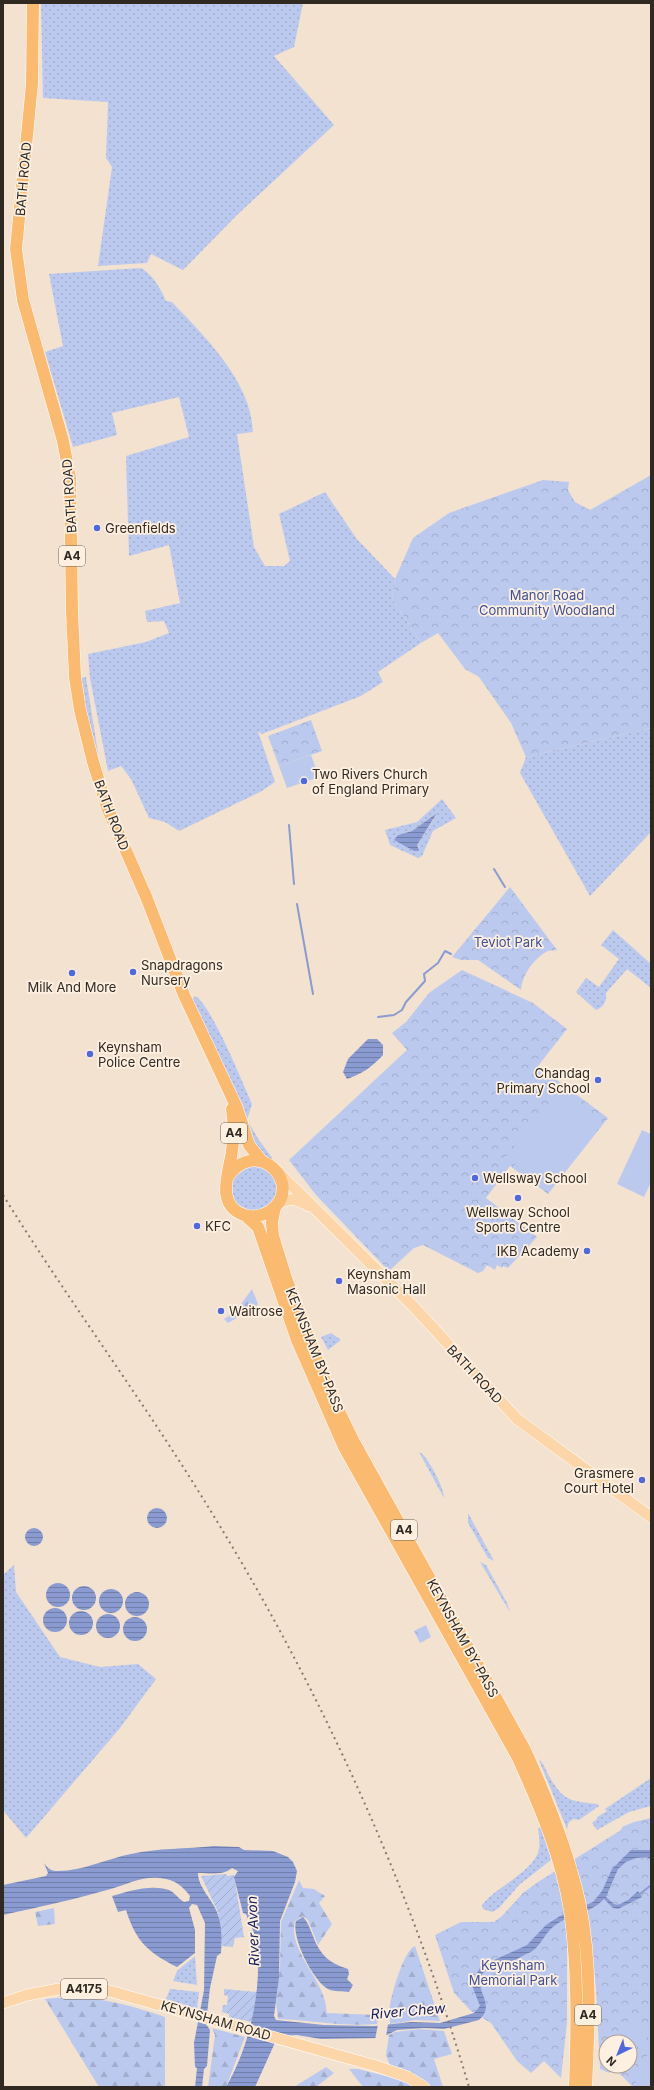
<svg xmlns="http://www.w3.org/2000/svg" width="654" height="2090" font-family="Inter,sans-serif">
<defs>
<pattern id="grass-dots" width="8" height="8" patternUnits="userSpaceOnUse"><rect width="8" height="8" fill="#bcc9ef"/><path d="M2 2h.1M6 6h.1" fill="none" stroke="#a2adcd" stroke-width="1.8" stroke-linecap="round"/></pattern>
<pattern id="forest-firs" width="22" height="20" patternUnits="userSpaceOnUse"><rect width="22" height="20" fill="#bcc9ef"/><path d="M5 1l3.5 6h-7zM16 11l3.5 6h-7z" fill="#a2adcd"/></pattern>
<pattern id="park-crowns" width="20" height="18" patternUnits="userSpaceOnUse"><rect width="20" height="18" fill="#bcc9ef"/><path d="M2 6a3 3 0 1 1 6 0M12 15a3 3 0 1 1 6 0" fill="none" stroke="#a2adcd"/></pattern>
<pattern id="garden-furrows" width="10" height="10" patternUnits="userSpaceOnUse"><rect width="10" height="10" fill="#bcc9ef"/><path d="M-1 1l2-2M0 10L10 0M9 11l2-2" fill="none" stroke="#a2adcd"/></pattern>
<pattern id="water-rules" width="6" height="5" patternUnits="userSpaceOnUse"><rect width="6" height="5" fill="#8a9bd1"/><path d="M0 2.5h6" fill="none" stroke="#717ea9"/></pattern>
</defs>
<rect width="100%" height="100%" fill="#f3e2d0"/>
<path fill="url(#grass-dots)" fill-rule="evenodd" d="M 41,3 L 303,3 L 294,47 L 274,56 L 334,125 L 237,215 L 183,270 L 151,254 L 147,263 L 98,266 L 112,167 L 106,158 L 108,102 L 43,98 Z
M 141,268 C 153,275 161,289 166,301 L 172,302 C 205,337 251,381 253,432 L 237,434 L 254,547 L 265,566 L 284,566 L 290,561 L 279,514 L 325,492 L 356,538 L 395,579 L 392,598 L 421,643 L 378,672 L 383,682 L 361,696 L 262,734 L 258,731 L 275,782 L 260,792 L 179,831 L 165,822 L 149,818 L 131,779 L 121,766 L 108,771 L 90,678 L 88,654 L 146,642 L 169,633 L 164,621 L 147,622 L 145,611 L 180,603 L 169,545 L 129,556 L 126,456 L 189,437 L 179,397 L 112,413 L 117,435 L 73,447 L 45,352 L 63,346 L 49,274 Z
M 86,677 L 98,753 L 94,754 L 80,678 Z
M 651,728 L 651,832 L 590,896 L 520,773 L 526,757 Z
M 442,799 L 456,818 L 433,831 L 422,856 L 418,858 L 390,845 L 385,830 L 417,822 ZM 437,813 C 436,817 421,838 417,845 L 419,848 L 413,850 L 398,835 L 412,831 Z
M 613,930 L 651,964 L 651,988 L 627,969 L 606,993 C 607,1000 604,1008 596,1010 L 576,992 L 586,978 L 599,987 L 619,959 L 601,945 Z
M 195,996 C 210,1002 244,1086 252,1104 L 247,1120 L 259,1140 L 273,1159 L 269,1159 L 258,1150 L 190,1000 Z
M 245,1165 L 265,1167 C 269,1171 274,1177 277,1182 C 288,1209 237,1225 231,1196 C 229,1191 230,1185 230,1180 Z
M 331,1333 L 341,1340 L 328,1350 L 321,1337 Z
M 419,1452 C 427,1454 445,1490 444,1498 Z
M 468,1513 L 494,1561 L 488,1558 L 468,1523 Z
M 480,1562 L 486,1565 L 507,1603 L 510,1612 Z
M 14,1565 L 16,1592 L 60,1657 L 100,1667 L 138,1664 L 156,1679 L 120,1728 L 26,1838 L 3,1810 L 3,1575 Z
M 539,1760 C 544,1763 546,1771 549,1776 C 563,1801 570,1801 597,1804 L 599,1806 L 579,1820 L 574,1819 L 569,1822 L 567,1829 Z
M 651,1778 L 651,1806 L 629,1812 L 597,1830 L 592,1823 L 597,1819 L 597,1817 L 607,1811 L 605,1809 Z
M 542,1827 L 551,1860 L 519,1885 L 499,1908 L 492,1912 L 483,1909 L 482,1905 C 495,1888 528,1874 537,1855 C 541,1848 539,1836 538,1828 Z
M 195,1956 L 197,1985 L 173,1981 L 177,1971 Z
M 170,1989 L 199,1992 L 197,2009 L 166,1999 Z"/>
<path fill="url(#forest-firs)" d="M 252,1289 L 258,1304 L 256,1307 L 228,1323 L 224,1319 L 236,1311 Z
M 299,1880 L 303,1888 L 314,1889 L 325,1896 L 319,1903 L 332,1924 L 318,1945 L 308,1920 L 303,1916 L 295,1921 C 288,1947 317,1974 324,1998 C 326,2003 326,2008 327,2013 L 377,2015 L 381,2007 L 377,2024 C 344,2027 311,2020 278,2019 L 276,2003 L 280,1967 L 281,1922 Z
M 54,1908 L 55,1924 L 38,1926 L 35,1912 Z
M 415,1946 L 440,2021 L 416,2020 L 390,2024 C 390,2018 389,2011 390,2005 C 392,1993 404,1950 415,1946 Z
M 69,1997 C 103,1998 134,2006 165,2017 L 165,2087 L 99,2087 L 45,1999 Z
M 212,2028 L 245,2037 L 226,2087 L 208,2087 L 215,2035 Z
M 420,2029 L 444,2031 L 452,2054 L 434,2059 L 443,2087 L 430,2087 L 423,2079 L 391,2068 L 386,2055 L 389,2035 L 395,2032 Z
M 326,2067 L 334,2073 L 316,2087 L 294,2087 Z
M 349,2069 L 358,2069 L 409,2082 L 416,2087 L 363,2087 Z"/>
<path fill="url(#park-crowns)" d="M 651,475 L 651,728 L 526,757 L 511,723 L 479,677 L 465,669 L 438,633 L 421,643 L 392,598 L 395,579 L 413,538 L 449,513 L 543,480 L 569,482 L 568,490 L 575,502 L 590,510 Z
M 311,720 L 322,751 L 279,766 L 268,736 Z
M 510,887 L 557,950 C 554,951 551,950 548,951 C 534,958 522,975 521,990 L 478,960 L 461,960 L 452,957 Z
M 462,970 L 533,1003 L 567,1029 L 538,1066 L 608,1118 L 548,1194 L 510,1166 L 486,1198 L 537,1237 L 508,1268 L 503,1266 L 502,1268 L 497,1265 L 495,1270 L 487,1265 L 483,1271 L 478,1273 L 423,1245 L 414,1248 L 389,1271 L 316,1195 L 289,1160 L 407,1050 L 392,1033 L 406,1022 L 429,993 Z
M 426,1625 L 431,1637 L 420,1643 L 414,1631 Z
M 651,1818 L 651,2087 L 633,2087 L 619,2073 L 622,2066 L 630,2066 L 630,2042 L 606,2042 L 606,2066 L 613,2066 L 609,2073 L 600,2069 L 596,1988 L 591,1943 L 567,1947 L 567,2022 L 561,2078 L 544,2061 L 531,2073 L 517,2061 L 491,2023 L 471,2011 L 454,1993 L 435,1935 L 461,1922 L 494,1922 L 502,1916 L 523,1893 L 538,1882 L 621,1830 L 622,1827 L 634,1822 Z"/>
<path fill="url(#garden-furrows)" d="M 226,1874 L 227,1876 L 234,1875 L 244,1937 L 235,1938 L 233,1947 L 222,1946 L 218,1912 L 201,1876 Z
M 224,1989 L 257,1992 L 252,2022 L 229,2017 L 229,2014 L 222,2012 L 223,2005 L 227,2005 L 228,1996 L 224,1995 Z"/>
<path fill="#bcc9ef" d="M 311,755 L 319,777 L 287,788 L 279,766 Z
M 559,1090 L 602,1123 L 549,1191 L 506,1157 Z
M 642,1130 L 651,1134 L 651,1182 L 644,1197 L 617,1184 Z
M 629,2019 L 636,2021 L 648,2036 L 635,2049 L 630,2047 L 630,2042 L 624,2042 L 619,2035 L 619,2031 L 627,2024 Z
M 648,2054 L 651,2055 L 651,2087 L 643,2087 L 635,2084 Z"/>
<path fill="url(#water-rules)" d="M 437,813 L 417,845 L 419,850 L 418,851 L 414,851 L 394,840 L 398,835 L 412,831 Z
M 368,1039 L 377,1039 L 383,1045 L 383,1055 C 372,1067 362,1074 347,1079 L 343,1072 L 348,1059 Z
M147 1518a10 10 0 1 1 20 0a10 10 0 1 1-20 0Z
M25 1537a9 9 0 1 1 18 0a9 9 0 1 1-18 0Z
M46 1595a12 12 0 1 1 24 0a12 12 0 1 1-24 0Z
M72 1598a12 12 0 1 1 24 0a12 12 0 1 1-24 0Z
M99 1601a12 12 0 1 1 24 0a12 12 0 1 1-24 0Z
M125 1604a12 12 0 1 1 24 0a12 12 0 1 1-24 0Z
M43 1620a12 12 0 1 1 24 0a12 12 0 1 1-24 0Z
M69 1623a12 12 0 1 1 24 0a12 12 0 1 1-24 0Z
M96 1626a12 12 0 1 1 24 0a12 12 0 1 1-24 0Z
M123 1629a12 12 0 1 1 24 0a12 12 0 1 1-24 0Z
M 214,1846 L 239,1847 L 244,1850 L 273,1851 L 288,1857 L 293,1862 L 297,1871 L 295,1882 L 280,1921 L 279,1978 L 274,2016 L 276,2020 L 324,2025 L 374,2026 L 411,2022 L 440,2023 L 474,2013 L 480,2006 L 473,1988 L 472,1982 L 481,1966 L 527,1945 L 546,1925 L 560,1916 L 593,1902 L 602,1891 L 612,1869 L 631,1850 L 651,1850 L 651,1860 L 647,1857 L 636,1858 L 626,1862 L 618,1869 L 606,1897 L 614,1904 L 618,1905 L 628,1900 L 638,1891 L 642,1897 L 618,1909 L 613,1908 L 604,1899 C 589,1915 568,1914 553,1927 C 545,1933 540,1947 531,1952 C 525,1954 517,1960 511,1961 C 503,1962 493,1964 486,1970 C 467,1986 499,2003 479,2020 L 444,2029 L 424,2028 L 397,2030 L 381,2038 L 321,2039 L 297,2035 L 278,2036 L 255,2087 L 226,2087 C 249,2048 262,1991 257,1946 C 256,1935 250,1924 246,1914 L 243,1913 L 234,1877 L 238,1871 L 232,1868 C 223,1876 208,1873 198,1873 C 198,1887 212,1899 217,1912 C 222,1925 222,1940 221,1953 L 217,1956 L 210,1988 L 207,2014 L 206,2024 L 210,2030 L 207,2066 L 204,2069 L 202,2087 L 195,2087 L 197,2068 L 195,2067 L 194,2043 L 204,1990 L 205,1923 L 197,1905 L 192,1904 L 189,1908 L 195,1930 L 195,1953 L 177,1967 C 149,1953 136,1942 126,1910 L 118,1912 L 112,1896 C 129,1891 151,1884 169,1890 C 174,1892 179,1899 184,1902 L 189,1901 L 190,1896 C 184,1888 177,1881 166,1879 C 143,1874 128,1885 107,1890 C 73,1900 38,1907 3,1915 L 3,1885 L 46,1876 L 48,1873 L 44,1863 C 47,1867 50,1871 56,1871 C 80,1872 106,1859 131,1854 C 158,1848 186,1849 214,1846 Z
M 303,1917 C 308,1922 310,1929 313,1936 C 320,1955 329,1963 348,1969 L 349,1974 L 347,1979 L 353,1985 L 349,1992 C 343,1991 333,1992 328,1989 C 313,1981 291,1937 296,1921 Z"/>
<path fill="#f3e2d0" d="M 378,2024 L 388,2024 L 386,2037 L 375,2040 Z"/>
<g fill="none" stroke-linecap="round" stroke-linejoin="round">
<path stroke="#8a9bd1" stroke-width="2" d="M 289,825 L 294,884
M 494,869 L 505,887
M 297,904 L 313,994
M 378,1017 L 394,1015 L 402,1010 L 406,1002 L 425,981 L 424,974 L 438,963 L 445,951 L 451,954
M 640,1894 L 650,1886"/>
<g stroke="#fff" stroke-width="12">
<path id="major" d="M 276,1170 L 414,1307 L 517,1419 L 651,1517
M 277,1204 C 289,1197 297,1199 309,1206
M 3,2003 L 27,1995 L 59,1989 L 106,1990 L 376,2066 L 408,2077 L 424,2087"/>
</g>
<g stroke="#fff" stroke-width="13">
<path id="highway" d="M 33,3 L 32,84 L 16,249 L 23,300 L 63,441 L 70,478 L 72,611 L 75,677 L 80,710 L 93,762 L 107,807 L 147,899 L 184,995 L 237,1108 L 249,1145 L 261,1160
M 227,1178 C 257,1133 306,1186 270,1211 C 262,1216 254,1218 244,1215 C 215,1205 229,1173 232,1151 C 234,1137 234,1123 232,1109
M 275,1207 L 272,1222 L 273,1236 L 286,1278 L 328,1389 L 354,1442 L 525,1750 C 548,1800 568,1850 580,1905 C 592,1964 589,2027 586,2087
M 245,1215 L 258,1227 L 297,1340 L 344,1447 L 518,1758 C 540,1807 562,1858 570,1911 C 578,1969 577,2028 575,2087"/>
</g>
<use href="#major" stroke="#fcd6a9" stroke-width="11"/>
<use href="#highway" stroke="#faba70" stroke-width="12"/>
<path stroke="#857a6e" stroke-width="2" stroke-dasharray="2 4" stroke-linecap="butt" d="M 3,1195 C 68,1300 142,1399 207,1505 C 319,1686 409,1883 469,2087"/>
</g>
<g fill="#4f68dd" stroke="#fef0e1" stroke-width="1.5">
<circle cx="97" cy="528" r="4"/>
<circle cx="304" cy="781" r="4"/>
<circle cx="133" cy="972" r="4"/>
<circle cx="72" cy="973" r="4"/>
<circle cx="90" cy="1054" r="4"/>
<circle cx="598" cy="1080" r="4"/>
<circle cx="475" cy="1178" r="4"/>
<circle cx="518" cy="1198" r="4"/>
<circle cx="197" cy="1226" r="4"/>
<circle cx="587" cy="1251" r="4"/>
<circle cx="339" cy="1281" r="4"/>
<circle cx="221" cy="1311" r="4"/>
<circle cx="642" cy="1480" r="4"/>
</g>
<g text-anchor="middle" stroke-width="3.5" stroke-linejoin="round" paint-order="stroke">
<g fill="#fef0e1" stroke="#6d655b" stroke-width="1">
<rect x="59" y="546" width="26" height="20" rx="3"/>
<rect x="221" y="1123" width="26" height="20" rx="3"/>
<rect x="391" y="1520" width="26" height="20" rx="3"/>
<rect x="61" y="1979" width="46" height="20" rx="3"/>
<rect x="575" y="2005" width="26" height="20" rx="3"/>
</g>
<g font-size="12" font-weight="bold" fill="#2f2922">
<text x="72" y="560">A4</text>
<text x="234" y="1137">A4</text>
<text x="404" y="1534">A4</text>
<text x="84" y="1993">A4175</text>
<text x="588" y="2019">A4</text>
</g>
<g font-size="13" fill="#2f2922" stroke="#fef0e1">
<text transform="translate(23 179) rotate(-85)" y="5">BATH ROAD</text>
<text transform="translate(69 496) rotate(-94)" y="5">BATH ROAD</text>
<text transform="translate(112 815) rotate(69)" y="5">BATH ROAD</text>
<text transform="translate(315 1350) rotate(68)" y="5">KEYNSHAM BY-PASS</text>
<text transform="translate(475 1374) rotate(47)" y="5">BATH ROAD</text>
<text transform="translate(463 1638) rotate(61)" y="5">KEYNSHAM BY-PASS</text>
<text transform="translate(216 2020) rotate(16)" y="5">KEYNSHAM ROAD</text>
</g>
<g font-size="13" fill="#2f2922" stroke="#fef0e1" text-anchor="start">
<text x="105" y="533">Greenfields</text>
<text x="312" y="779">Two Rivers Church<tspan x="312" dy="15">of England Primary</tspan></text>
<text x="141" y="970">Snapdragons<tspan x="141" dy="15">Nursery</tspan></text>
<text x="72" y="992" text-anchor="middle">Milk And More</text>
<text x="98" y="1052">Keynsham<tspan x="98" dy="15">Police Centre</tspan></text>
<text x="590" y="1078" text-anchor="end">Chandag<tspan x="590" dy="15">Primary School</tspan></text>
<text x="483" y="1183">Wellsway School</text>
<text x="518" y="1217" text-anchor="middle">Wellsway School<tspan x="518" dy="15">Sports Centre</tspan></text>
<text x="205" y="1231">KFC</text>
<text x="579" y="1256" text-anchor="end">IKB Academy</text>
<text x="347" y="1279">Keynsham<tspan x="347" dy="15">Masonic Hall</tspan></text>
<text x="229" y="1316">Waitrose</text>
<text x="634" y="1478" text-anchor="end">Grasmere<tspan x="634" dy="15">Court Hotel</tspan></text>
</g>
<g font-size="13" fill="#3f5093" stroke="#fef0e1">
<text x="547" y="600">Manor Road<tspan x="547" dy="15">Community Woodland</tspan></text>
<text x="508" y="947">Teviot Park</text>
<text x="513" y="1970">Keynsham<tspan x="513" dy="15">Memorial Park</tspan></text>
</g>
<g font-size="14" font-style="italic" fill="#172160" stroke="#fef0e1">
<text transform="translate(253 1931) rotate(-92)" y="5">River Avon</text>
<text transform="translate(408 2011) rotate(-5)" y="5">River Chew</text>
</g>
</g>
<rect width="654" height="2090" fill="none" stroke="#2f2922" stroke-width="8"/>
<g transform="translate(618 2054) rotate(223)"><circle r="19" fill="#fef0e1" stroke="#aba095"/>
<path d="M0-3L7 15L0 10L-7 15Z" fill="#4f68dd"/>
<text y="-6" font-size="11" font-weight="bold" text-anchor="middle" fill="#2f2922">N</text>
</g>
</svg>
